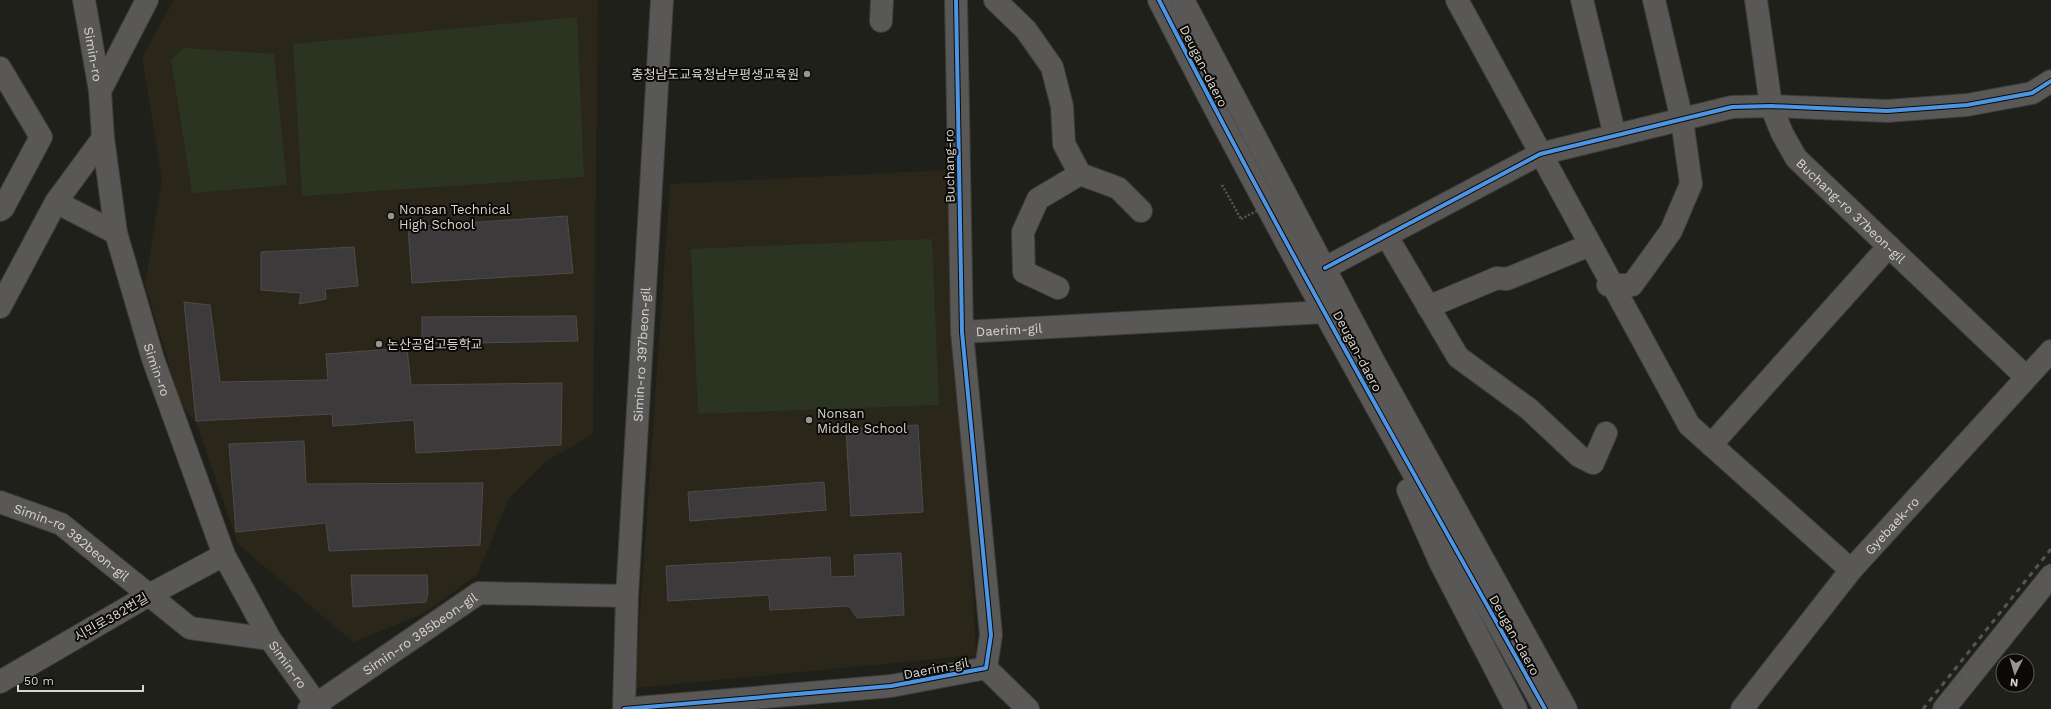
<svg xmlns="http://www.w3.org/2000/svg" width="2051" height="709" font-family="'Work Sans','Noto Sans KR',sans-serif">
<rect width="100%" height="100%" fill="#20201b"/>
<path fill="#2a271a" d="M 174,0 L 598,0 L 593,434 L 545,462 L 509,498 L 477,575 L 421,615 L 353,642 L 238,544 L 196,422 L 181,405 L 145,284 L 162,180 L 142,57 Z
M 950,170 L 976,655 L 635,688 L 670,184 Z"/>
<path fill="#2b3421" d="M 577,17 L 584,177 L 302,196 L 293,44 Z
M 184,48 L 274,54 L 287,185 L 192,193 L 171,59 Z
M 932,239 L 939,405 L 698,414 L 691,249 Z"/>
<path fill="#3c3a3a" stroke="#4e4c4b" d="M 567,216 L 573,273 L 412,283 L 408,227 Z
M 354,247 L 358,286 L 325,289 L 326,299 L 299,304 L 301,293 L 261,290 L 261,252 Z
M 184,302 L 210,305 L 220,382 L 328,380 L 326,354 L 407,348 L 411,385 L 562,383 L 561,445 L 416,453 L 414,420 L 333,426 L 332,414 L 196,421 Z
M 576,316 L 578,341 L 422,344 L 422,317 Z
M 918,425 L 923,512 L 851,516 L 846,429 Z
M 304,441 L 306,484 L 483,483 L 480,545 L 329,551 L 326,523 L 236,532 L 229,444 Z
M 824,482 L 826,510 L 690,521 L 688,492 Z
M 901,553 L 904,615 L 857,618 L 849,606 L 770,610 L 769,595 L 668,601 L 666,566 L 830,557 L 831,577 L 855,576 L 854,555 Z
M 351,575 L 427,575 L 428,593 L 426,602 L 353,607 Z"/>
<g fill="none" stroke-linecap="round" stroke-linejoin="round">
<g stroke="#3c3c39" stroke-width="24">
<g id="minor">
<path id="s1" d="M 84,0 L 100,91 L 103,138 L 116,233 L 153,359 L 224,555 L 270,639 L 320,709"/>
<path d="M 995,0 L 1026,30 L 1052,67 L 1062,106 L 1064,144 L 1080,174 L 1038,199 L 1023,232 L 1024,272 L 1058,288"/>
<path d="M 1159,0 C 1281,240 1414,474 1545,709"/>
<path d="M 1183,0 L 1374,362 L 1566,709"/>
<path d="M 1457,0 L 1689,425 L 1851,570"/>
<path d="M 1582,0 L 1615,136"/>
<path id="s2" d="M 1756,0 L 1771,106 L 1782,133 L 1796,158 L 2026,377"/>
<path d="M 881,21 L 882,0"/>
<path d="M 0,68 L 41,137 L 3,208 L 0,210"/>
<path d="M 100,91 L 147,0"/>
<path d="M 1080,174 L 1118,188 L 1141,211"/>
<path d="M 56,202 L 116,233"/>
<path d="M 1386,235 L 1458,357 L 1529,409 L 1579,456 L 1593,463 L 1606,433"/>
<path d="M 1325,268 L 1540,154 L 1732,107 L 1771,106 L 1887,111 L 1967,105 L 2032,93 L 2051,81"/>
<path d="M 1608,285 L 1632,285 L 1671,231 L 1691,184 L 1682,120 L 1654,0"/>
<path d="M 0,307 L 56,202 L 103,138"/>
<path d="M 1428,307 L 1497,278 L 1507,279 L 1590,245"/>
<path id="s3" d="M 962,332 L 1325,312"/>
<path d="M 1711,445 L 1889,246"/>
<path d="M 1408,490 L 1441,564 L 1516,709"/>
<path id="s4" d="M 0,502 L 61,524 L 190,628 L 270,639"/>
<path d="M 986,668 L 1028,709"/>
<path d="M 0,682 L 149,595 L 224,555"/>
<path id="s5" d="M 309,709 L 479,593 L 627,596"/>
<path d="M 624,709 L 891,686 L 986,668 L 991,635 L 962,332 L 956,0"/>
<path id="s6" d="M 624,709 L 627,596 L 662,0"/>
<path id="s7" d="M 1742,709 L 1851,570 L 2051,351"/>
<path d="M 1944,709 L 2051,576"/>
</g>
</g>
<path stroke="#575653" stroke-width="2.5" stroke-dasharray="2 2" stroke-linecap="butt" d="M 1222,185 L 1241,219"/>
<use href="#minor" stroke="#595856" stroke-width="22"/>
<path stroke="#575653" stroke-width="3" stroke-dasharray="5 5" stroke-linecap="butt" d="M 1923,709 L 2051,549
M 1935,709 L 2051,564"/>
<path stroke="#575653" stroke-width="2.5" stroke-dasharray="2 2" stroke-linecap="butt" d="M 1241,219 L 1298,190"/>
<g stroke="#0b0a07" stroke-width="6">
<path id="cycleway" d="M 1159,0 C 1281,240 1414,474 1545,709
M 1325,268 L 1540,154 L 1732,107 L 1771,106 L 1887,111 L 1967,105 L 2032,93 L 2051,81
M 624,709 L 891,686 L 986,668 L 991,635 L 962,332 L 956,0"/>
</g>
<use href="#cycleway" stroke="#4d94e3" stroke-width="4"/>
</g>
<g fill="#979691" stroke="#0b0a07" stroke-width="1.5">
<circle cx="807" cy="74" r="4"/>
<circle cx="391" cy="216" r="4"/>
<circle cx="379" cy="344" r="4"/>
<circle cx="809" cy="420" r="4"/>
</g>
<g text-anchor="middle" stroke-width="4" stroke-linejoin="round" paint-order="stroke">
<g font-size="13" fill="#d7d5d0" stroke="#0b0a07">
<text dy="5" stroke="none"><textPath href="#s1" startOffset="55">Simin-ro</textPath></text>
<text transform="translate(1204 66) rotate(63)" y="5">Deugan-daero</text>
<text transform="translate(949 166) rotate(-91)" y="5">Buchang-ro</text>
<text dy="5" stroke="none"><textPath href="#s2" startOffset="241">Buchang-ro 37beon-gil</textPath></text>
<text dy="5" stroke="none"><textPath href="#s3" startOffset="47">Daerim-gil</textPath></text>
<text transform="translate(1358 351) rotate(62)" y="5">Deugan-daero</text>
<text dy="5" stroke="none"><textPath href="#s6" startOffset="355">Simin-ro 397beon-gil</textPath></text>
<text dy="5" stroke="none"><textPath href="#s1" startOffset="378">Simin-ro</textPath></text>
<text dy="5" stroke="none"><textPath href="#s7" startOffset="237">Gyebaek-ro</textPath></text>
<text dy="5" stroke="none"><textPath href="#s4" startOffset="83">Simin-ro 382beon-gil</textPath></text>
<text transform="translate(111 617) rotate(-30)" y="5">시민로382번길</text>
<text dy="5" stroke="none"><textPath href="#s5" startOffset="134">Simin-ro 385beon-gil</textPath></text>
<text transform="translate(1515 635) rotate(61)" y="5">Deugan-daero</text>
<text dy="5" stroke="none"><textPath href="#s1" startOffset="702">Simin-ro</textPath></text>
<text transform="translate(936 668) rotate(-11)" y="5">Daerim-gil</text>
</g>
<g font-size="13" fill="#d7d5d0" stroke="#0b0a07" text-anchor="start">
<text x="799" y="79" text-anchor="end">충청남도교육청남부평생교육원</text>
<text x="399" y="214">Nonsan Technical<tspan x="399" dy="15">High School</tspan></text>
<text x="387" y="349">논산공업고등학교</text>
<text x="817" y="418">Nonsan<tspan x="817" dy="15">Middle School</tspan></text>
</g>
</g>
<g transform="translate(2015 673) rotate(185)"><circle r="19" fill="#0b0a07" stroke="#5d5b57"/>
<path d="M0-3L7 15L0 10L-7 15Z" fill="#979691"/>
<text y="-6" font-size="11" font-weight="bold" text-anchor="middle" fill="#d7d5d0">N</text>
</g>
<path d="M18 685v6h125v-6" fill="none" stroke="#d7d5d0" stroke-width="2"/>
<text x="24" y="685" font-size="12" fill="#d7d5d0" stroke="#0b0a07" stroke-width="3" paint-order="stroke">50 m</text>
</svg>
